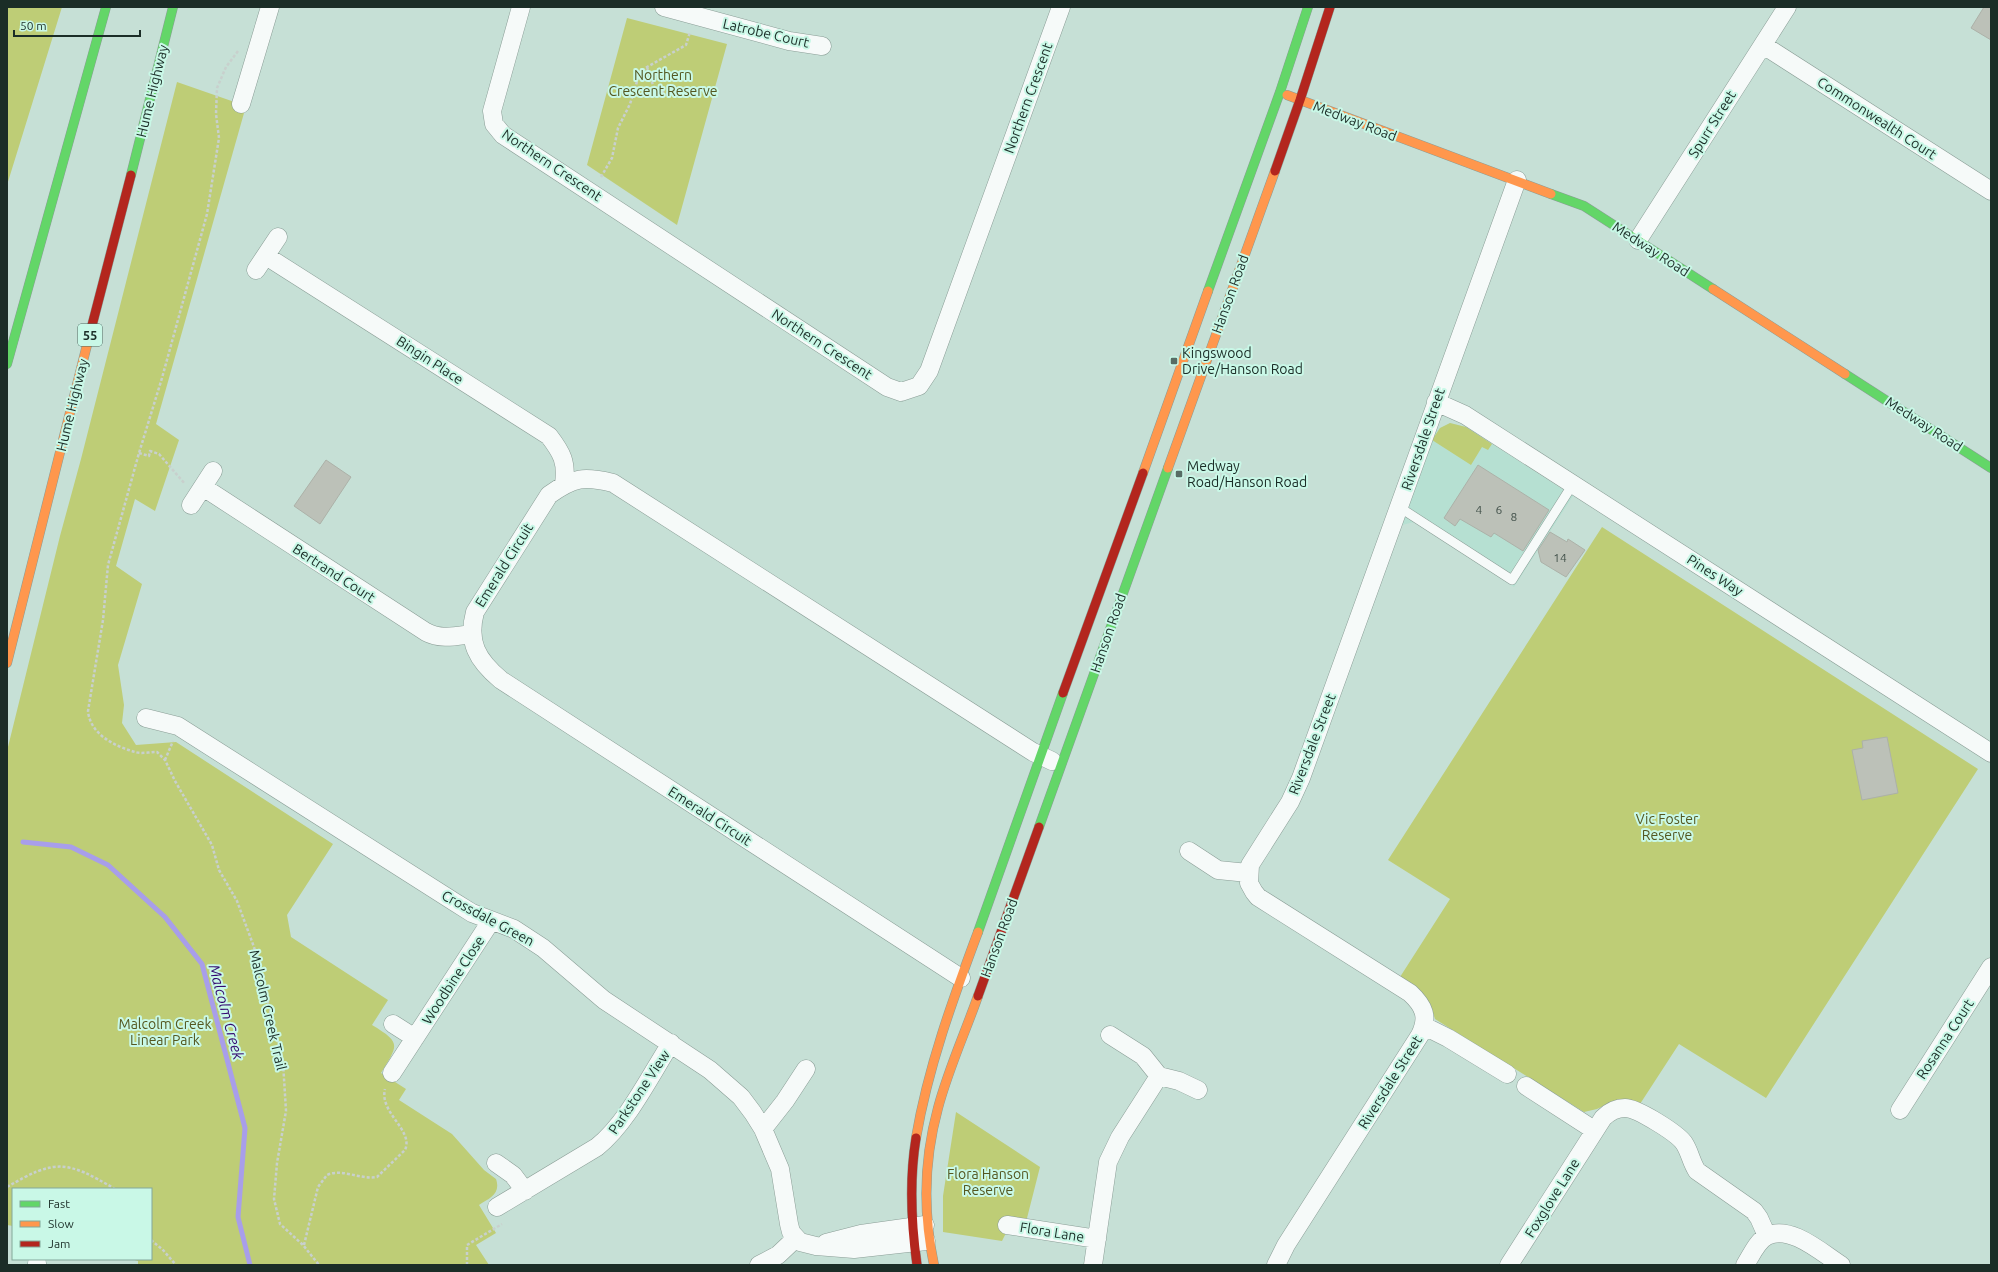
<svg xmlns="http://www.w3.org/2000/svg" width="1998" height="1272" font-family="Ubuntu,sans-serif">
<rect width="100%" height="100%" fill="#c6e0d6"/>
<path fill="#b6e0d2" d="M 1450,423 L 1466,427 L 1573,496 L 1514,587 L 1414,522 L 1402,525 L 1435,432 L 1440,428 Z"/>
<path fill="#becd76" d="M 7,7 L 62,7 L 7,185 Z
M 627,18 L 727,44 L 677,225 L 587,165 Z
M 177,82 L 246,106 L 156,424 L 179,440 L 155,511 L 135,499 L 116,566 L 142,584 L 118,665 L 124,705 L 122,723 L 136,745 L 176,742 L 333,844 L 287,915 L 291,937 L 388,1000 L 372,1025 C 402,1043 398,1045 381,1073 L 406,1089 L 399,1100 L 452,1134 L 484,1170 L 496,1179 C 501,1194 490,1198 479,1205 L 496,1233 L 476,1245 L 489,1265 L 138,1265 L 138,1261 L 131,1259 L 151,1259 L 151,1189 L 13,1189 L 13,1226 L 7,1225 L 7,751 L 60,536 L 81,459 Z
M 1450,423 L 1466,427 L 1492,444 L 1488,450 L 1482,447 L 1471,465 L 1432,440 L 1440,428 Z
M 1602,527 L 1978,769 L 1766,1098 L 1679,1044 L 1640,1104 L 1614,1101 L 1597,1109 L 1584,1112 L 1435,1019 C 1427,993 1423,992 1400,977 L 1450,899 L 1388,860 Z
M 956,1112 L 1040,1167 L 1026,1222 L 1006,1233 L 1002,1241 L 943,1232 L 943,1196 Z"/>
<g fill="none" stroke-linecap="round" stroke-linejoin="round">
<path stroke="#a89eea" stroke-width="5" d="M 23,842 L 71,847 L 108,865 L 165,917 L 202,964 L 245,1128 L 238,1217 L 250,1265"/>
</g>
<path fill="#bcc1b8" stroke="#acb1a8" d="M 1984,7 L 1991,7 L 1991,40 L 1971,28 Z
M 326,460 L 351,477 L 320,524 L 294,506 Z
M 1478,465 L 1549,510 L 1523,551 L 1494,533 L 1491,537 L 1460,519 L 1455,526 L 1444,518 Z
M 1550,532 L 1567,542 L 1568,539 L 1585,550 L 1566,577 L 1541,562 L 1538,550 Z
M 1887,737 L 1898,793 L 1862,800 L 1852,750 L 1863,748 L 1862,741 Z"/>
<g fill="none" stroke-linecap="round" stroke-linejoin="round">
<g stroke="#8a9d96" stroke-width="10">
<path id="lane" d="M 1399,507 L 1512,580 L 1573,484"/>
</g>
<g stroke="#8a9d96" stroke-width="19">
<path id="street" d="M 521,7 L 492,111 L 494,124 L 503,135 L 887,387 L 901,392 L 919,386 L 929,371 L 1061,7
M 664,7 L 789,41 L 822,46
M 1763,45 L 1991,191
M 241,104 L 270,7
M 1638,240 L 1787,7
M 266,256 L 549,436 C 562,453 567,462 564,484
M 256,270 L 278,237
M 1436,402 L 1465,415 L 1991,753
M 203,487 L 426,632 C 441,640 456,636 472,634
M 191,505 L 213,471
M 146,718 L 178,726 L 456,903 L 472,913 L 514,929 L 543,948 L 604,1000 L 710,1070 L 741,1097 L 753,1113 L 763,1129 L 780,1169 L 789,1224 L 791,1232 L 800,1242 L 816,1246 L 854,1249 L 926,1241
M 1189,851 L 1218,870 L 1248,873
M 961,978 L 501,680 C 477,660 467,642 475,612 L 549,495 C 574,477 584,476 613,483 L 1033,752 L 1052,761
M 393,1024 L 415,1038
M 1424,1026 L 1448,1038 L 1507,1074
M 1110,1035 L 1143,1056 L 1159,1076 L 1179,1081 L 1198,1090
M 392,1073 L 491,921
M 1526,1086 L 1594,1130
M 1900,1110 L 1991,967
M 763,1129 L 785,1101 L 806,1069
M 496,1163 L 513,1175 L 525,1191
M 497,1207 L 597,1147 C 627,1123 650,1076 671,1043
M 1007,1225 L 1097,1239
M 826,1243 L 861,1234 L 925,1225
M 37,1263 L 37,1265
M 759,1265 L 778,1255 L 796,1238
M 1093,1265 L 1108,1162 L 1120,1137 L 1159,1076
M 1276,1265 L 1286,1245 L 1420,1035 C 1429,1017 1424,1006 1410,993 L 1258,897 L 1254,892 L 1249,883 L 1250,865 L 1290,802 L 1301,778 L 1517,180
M 1509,1265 L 1603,1118 C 1609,1112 1616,1108 1625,1108 C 1637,1108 1677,1133 1684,1143 C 1690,1152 1691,1162 1697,1171 L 1754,1211 L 1759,1218 L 1767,1236
M 1745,1265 C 1751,1256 1757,1241 1767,1236 C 1790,1224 1822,1253 1841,1265"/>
</g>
<g stroke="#8a9d96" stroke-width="10">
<path id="fast" d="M 131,175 L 173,7
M 1551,194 L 1584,206 L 1713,289
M 1208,291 L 1280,92 L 1308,7
M 7,364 L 106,7
M 1845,374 L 1991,468
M 1039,827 L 1168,468
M 978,932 L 1063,693"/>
</g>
<g stroke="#8a9d96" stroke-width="10">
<path id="slow" d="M 1287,95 L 1551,194
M 1713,289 L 1845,374
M 1168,468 L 1275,171
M 1143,473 L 1208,291
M 7,663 L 89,337
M 916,1138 C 928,1067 953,999 978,932
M 934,1265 C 923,1213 924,1159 938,1108 C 948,1070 965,1033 978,996"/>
</g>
<g stroke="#8a9d96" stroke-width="10">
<path id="jam" d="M 1275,171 L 1300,100 L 1330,7
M 89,337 L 131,175
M 1063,693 L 1143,473
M 978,996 L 1039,827
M 916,1138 C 909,1181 911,1222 917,1265"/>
</g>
<path stroke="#c8d0cd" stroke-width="2.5" stroke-dasharray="3 2" stroke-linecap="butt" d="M 238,51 L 226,67 L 217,88 L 216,114 L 219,138 L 207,214 L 162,378 L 139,453 L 108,565 L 103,620 L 88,711 C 90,734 114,746 135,752 C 141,754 150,752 157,752 L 165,760 L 175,781 L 212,845 L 219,870 L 237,901 L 254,947 L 283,1062 L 286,1111 L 277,1163 L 274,1199 L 280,1224 L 303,1245 L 319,1265
M 647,67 L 654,88 L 668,94
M 601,177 L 612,158 L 618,128 L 630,104 L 639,75 L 647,67 L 686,45 L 690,32
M 139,453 L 149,456 L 150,451 L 159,454 L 185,484
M 165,760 L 173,741
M 7,1187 C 55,1159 66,1160 115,1189
M 151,1240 L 163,1250 L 176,1265
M 304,1245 L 318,1187 L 327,1175 C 342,1168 360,1180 377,1177 L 405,1150 C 414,1130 379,1113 385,1089
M 467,1265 L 467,1245 L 502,1224"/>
<use href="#lane" stroke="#f6faf9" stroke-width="9"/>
<use href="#street" stroke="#f6faf9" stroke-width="18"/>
<use href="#fast" stroke="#63d668" stroke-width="9"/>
<use href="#slow" stroke="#ff974d" stroke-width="9"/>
<use href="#jam" stroke="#b3261e" stroke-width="9"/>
</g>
<g fill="#576c64" stroke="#c9f8e7" stroke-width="1.5">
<rect x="1170" y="357" width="8" height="8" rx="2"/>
<rect x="1175" y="470" width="8" height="8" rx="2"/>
</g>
<g text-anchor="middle" stroke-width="4" stroke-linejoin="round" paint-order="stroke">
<g font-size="12" fill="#43524b">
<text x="1479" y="514">4</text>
<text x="1499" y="514">6</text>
<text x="1514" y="521">8</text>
<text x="1560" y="562">14</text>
</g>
<rect fill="#c9f8e7" stroke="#4f6a61" stroke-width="1" x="78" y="324" width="24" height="22" rx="3"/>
<g font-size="13" font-weight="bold" fill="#1b2d27">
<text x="90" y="340">55</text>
</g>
<g font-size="14" fill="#1b2d27" stroke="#c9f8e7">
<text transform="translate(766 33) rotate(13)" y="5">Latrobe Court</text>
<text transform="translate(152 91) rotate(-76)" y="5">Hume Highway</text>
<text transform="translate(1028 98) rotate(-70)" y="5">Northern Crescent</text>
<text transform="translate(1877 118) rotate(33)" y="5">Commonwealth Court</text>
<text transform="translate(1355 121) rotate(21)" y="5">Medway Road</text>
<text transform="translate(1712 124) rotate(-58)" y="5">Spurr Street</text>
<text transform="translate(552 165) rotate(34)" y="5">Northern Crescent</text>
<text transform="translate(1651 249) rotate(33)" y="5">Medway Road</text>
<text transform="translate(1230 294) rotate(-70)" y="5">Hanson Road</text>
<text transform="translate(822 344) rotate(33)" y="5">Northern Crescent</text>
<text transform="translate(430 360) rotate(33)" y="5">Bingin Place</text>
<text transform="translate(72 405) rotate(-76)" y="5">Hume Highway</text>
<text transform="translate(1924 424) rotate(33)" y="5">Medway Road</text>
<text transform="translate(1423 439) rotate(-71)" y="5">Riversdale Street</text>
<text transform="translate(504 565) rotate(-58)" y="5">Emerald Circuit</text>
<text transform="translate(334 573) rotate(33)" y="5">Bertrand Court</text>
<text transform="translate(1715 575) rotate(33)" y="5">Pines Way</text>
<text transform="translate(1108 633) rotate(-71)" y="5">Hanson Road</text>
<text transform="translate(1312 744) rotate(-69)" y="5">Riversdale Street</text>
<text transform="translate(710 816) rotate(33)" y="5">Emerald Circuit</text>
<text transform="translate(488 918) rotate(28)" y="5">Crossdale Green</text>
<text transform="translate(999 938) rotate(-70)" y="5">Hanson Road</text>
<text transform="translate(453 980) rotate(-57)" y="5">Woodbine Close</text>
<text transform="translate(268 1010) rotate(77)" y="5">Malcolm Creek Trail</text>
<text transform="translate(1945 1039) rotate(-57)" y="5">Rosanna Court</text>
<text transform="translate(1390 1082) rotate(-58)" y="5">Riversdale Street</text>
<text transform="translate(639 1092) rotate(-56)" y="5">Parkstone View</text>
<text transform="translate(1552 1198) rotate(-58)" y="5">Foxglove Lane</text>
<text transform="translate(1052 1232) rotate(9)" y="5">Flora Lane</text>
</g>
<g font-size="14" fill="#545720" stroke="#c9f8e7">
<text x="663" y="80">Northern<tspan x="663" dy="16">Crescent Reserve</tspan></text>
<text x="1667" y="824">Vic Foster<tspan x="1667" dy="16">Reserve</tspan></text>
<text x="165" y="1029">Malcolm Creek<tspan x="165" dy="16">Linear Park</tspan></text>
<text x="988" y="1179">Flora Hanson<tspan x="988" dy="16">Reserve</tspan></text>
</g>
<g font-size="14" fill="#1b2d27" stroke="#c9f8e7" text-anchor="start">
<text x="1182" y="358">Kingswood<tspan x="1182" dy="16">Drive/Hanson Road</tspan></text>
<text x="1187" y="471">Medway<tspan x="1187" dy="16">Road/Hanson Road</tspan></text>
</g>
<g font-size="15" font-style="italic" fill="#330970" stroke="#c9f8e7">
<text transform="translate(226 1012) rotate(75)" y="5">Malcolm Creek</text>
</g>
</g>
<rect width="1998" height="1272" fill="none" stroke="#1b2d27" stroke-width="16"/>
<rect x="12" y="1188" width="140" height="72" fill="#c9f8e7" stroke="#83a79a"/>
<rect x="20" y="1201" width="20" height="6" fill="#63d668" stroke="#83a79a"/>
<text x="48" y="1208" font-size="12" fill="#1b2d27">Fast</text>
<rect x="20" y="1221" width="20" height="6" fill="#ff974d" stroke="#83a79a"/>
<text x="48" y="1228" font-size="12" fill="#1b2d27">Slow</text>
<rect x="20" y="1241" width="20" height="6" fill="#b3261e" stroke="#83a79a"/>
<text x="48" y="1248" font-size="12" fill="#1b2d27">Jam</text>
<path d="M14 30v6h126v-6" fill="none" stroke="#1b2d27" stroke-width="2"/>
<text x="20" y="30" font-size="12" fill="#1b2d27" stroke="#c9f8e7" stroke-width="3" paint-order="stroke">50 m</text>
</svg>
